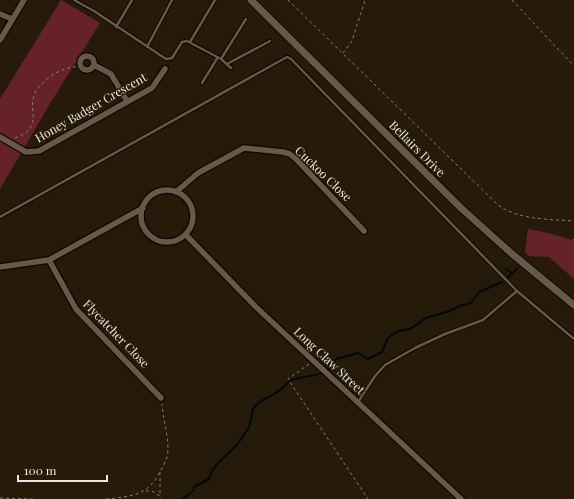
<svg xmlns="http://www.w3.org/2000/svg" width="574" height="499" font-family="'Playfair Display',serif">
<rect width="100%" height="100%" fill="#261b0b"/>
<path fill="#65222a" d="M 61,0 L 100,23 L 48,107 L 0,189 L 0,99 Z
M 528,229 C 544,232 555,234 571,240 L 574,238 L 574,279 L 549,257 L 528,256 L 525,252 Z"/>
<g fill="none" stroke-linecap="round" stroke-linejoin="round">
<path stroke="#000a00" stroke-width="2" d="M 506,269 L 512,273
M 506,279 L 517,269
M 290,381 C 310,372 323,382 336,359 L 358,353 L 368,359 L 382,352 L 388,338 L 398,331 L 410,329 L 426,318 L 447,312 L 460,306 L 471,303 L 479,292 L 502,282
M 183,499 L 194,490 L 194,487 L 209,479 C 212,463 230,455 239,442 C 241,438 248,430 249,427 C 252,420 250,412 255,406 C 263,397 278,396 289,381"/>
<g stroke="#0e0600" stroke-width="4.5">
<path id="service" d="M 74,0 L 94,11 L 166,59 L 172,58 L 182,42 L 187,41 L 221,59 L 231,68
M 116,27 L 132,0
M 190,42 L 215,0
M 147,47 L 172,0
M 221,59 L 246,19
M 227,64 L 270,41
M 202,83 L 218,57
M 0,217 L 287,57 L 291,59 L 517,291
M 358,402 L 375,376 L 385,365 L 415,348 L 445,334 L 483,320 L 517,291 L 574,339"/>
</g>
<g stroke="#0e0600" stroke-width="8">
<path id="minor" d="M 0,14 L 12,19
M 0,40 L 24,0
M80 63a7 7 0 1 1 14 0a7 7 0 1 1-14 0Z
M 94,65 L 111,74 L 127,101
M 0,137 L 26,152 L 39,151 L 152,88 L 165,69
M141 216a26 26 0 1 1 52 0a26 26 0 1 1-52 0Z
M 176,192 L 198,173 L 244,148 L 283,152 L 290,154 L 297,160 L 364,231
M 186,235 L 256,307 L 461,499
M 49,260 L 76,309 L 161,398
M 0,267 L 49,260 L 143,208"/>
</g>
<g stroke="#0e0600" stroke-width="9">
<path id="tertiary" d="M 251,0 L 461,208 L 511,253 L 574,305"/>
</g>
<path stroke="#887e71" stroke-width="1" stroke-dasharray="3 3" stroke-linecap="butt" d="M 288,0 L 498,205 C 519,220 548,219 574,221
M 512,0 L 574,66
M 343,53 L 352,41 L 365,0
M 15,138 C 44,127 28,113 34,95 C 35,91 38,88 41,85 C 53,72 63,68 81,66
M 309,364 L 288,379 L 368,499
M 160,472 L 160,496
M 146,491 L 152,491 L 160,496 L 161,499
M 0,498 L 33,499
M 106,499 C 133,496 148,496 161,470 C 165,463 168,457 168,449 C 168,434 163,419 162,404"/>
<use href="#service" stroke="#665947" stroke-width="2.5"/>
<use href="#minor" stroke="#665947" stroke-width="5.5"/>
<use href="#tertiary" stroke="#665947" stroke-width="7"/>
</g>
<g text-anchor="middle" stroke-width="3" stroke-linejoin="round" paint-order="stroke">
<g font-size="12" fill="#f0e8de" stroke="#261b0b">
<text transform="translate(91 108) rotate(-30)" y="4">Honey Badger Crescent</text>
<text transform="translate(417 149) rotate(45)" y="4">Bellairs Drive</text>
<text transform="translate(323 174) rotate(44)" y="4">Cuckoo Close</text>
<text transform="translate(116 334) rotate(46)" y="4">Flycatcher Close</text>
<text transform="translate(329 361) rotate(43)" y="4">Long Claw Street</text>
</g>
</g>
<path d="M18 475v6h89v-6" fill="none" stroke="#f0e8de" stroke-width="2"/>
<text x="24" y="475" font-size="12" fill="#f0e8de" stroke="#261b0b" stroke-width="3" paint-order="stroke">100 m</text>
</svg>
